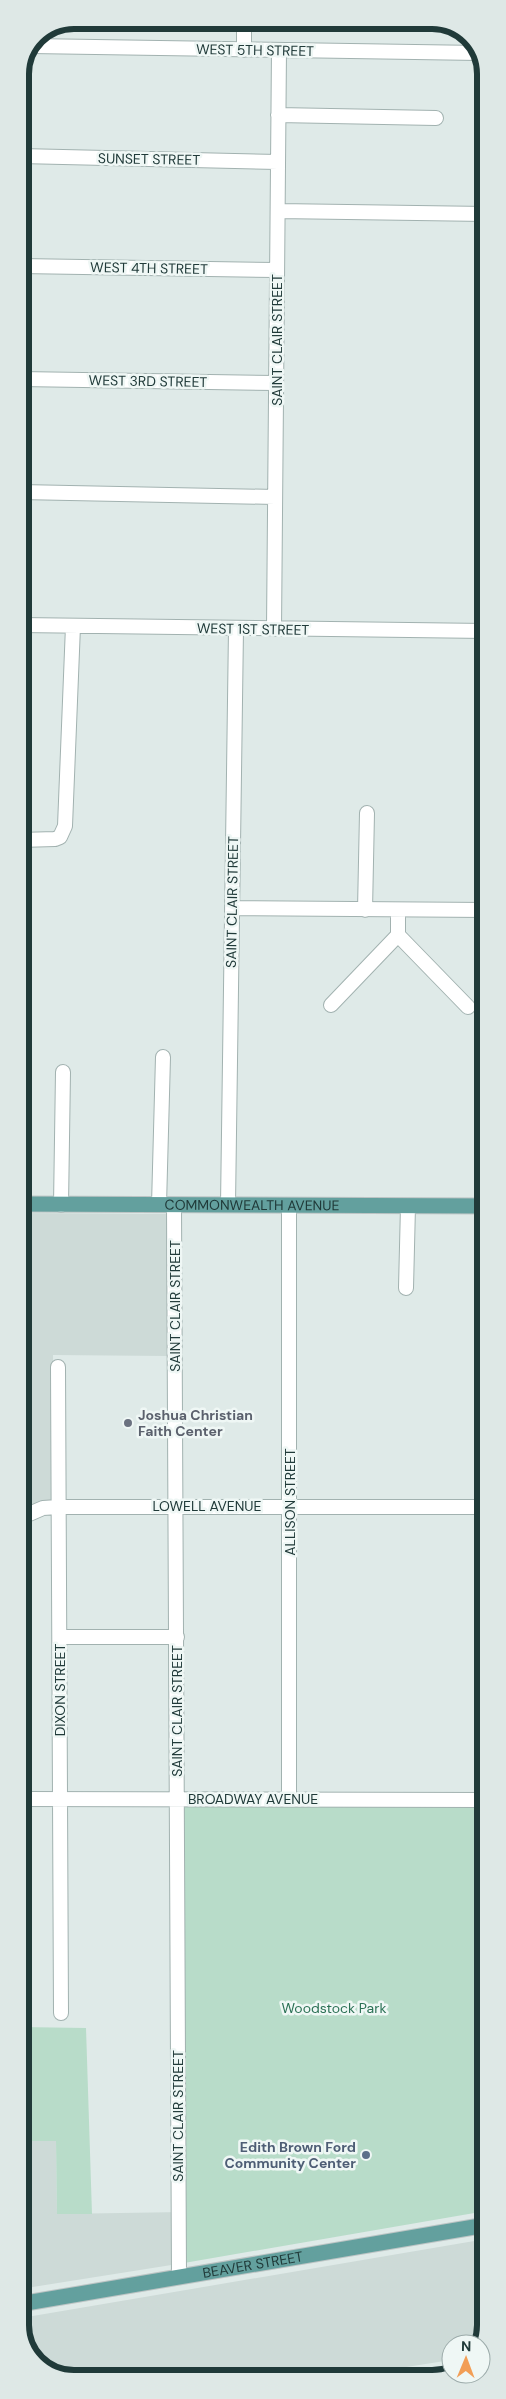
<svg xmlns="http://www.w3.org/2000/svg" width="506" height="2399" font-family="'DM Sans',sans-serif">
<rect width="100%" height="100%" fill="#dfeae8"/>
<path fill="#cddad7" d="M 476,62 L 483,62 L 485,66 L 486,124 L 476,124 Z
M 483,636 L 486,636 L 486,724 L 478,724 L 478,696 L 482,696 Z
M 20,1213 L 167,1214 L 167,1356 L 53,1355 L 55,1504 L 20,1513 Z
M 20,2141 L 56,2141 L 57,2214 L 184,2212 L 184,2263 L 20,2289 Z
M 486,2239 L 486,2326 L 479,2344 L 451,2344 L 451,2360 L 330,2379 L 67,2379 L 36,2363 L 21,2333 L 21,2318 Z"/>
<path fill="#b8dcc9" d="M 183,1804 L 486,1804 L 486,2211 L 184,2263 Z
M 20,2027 L 86,2028 L 92,2214 L 57,2214 L 56,2141 L 20,2141 Z"/>
<g fill="none" stroke-linecap="round" stroke-linejoin="round">
<g stroke="#a2b2b0" stroke-width="16">
<path id="minor" d="M 31,46 L 479,53
M 244,50 L 244,20
M 278,115 L 436,118
M 20,156 L 278,162
M 278,211 L 486,214
M 20,266 L 277,270
M 20,379 L 276,383
M 20,492 L 275,497
M 20,625 L 486,631
M 274,629 L 279,50
M 20,840 L 55,839 L 60,837 L 65,826 L 73,626
M 232,908 L 486,910
M 365,910 L 367,813
M 398,935 L 468,1007
M 331,1005 L 398,935 L 398,911
M 61,1205 L 63,1072
M 159,1205 L 163,1057
M 174,1205 L 179,2277
M 228,1205 L 236,629
M 289,1206 L 289,1798
M 406,1288 L 408,1206
M 58,1367 L 61,2013
M 20,1518 L 43,1508 L 58,1507 L 486,1507
M 60,1637 L 177,1637
M 20,1799 L 486,1800"/>
</g>
<g stroke="#bcc4c4" stroke-width="17">
<g id="major">
<path id="s1" d="M 20,1204 L 486,1206"/>
<path id="s2" d="M 20,2304 L 486,2225"/>
</g>
</g>
<use href="#minor" stroke="#fff" stroke-width="14"/>
<use href="#major" stroke="#63a09e" stroke-width="15"/>
</g>
<circle fill="#6b7280" stroke="#eff7f5" stroke-width="2" cx="128" cy="1423" r="5"/>
<circle fill="#5c6f8a" stroke="#eff7f5" stroke-width="2" cx="366" cy="2155" r="5"/>
<g text-anchor="middle" stroke-width="5" stroke-linejoin="round" paint-order="stroke">
<g font-size="14" fill="#203a39" stroke="#eff7f5">
<text transform="translate(255 50) rotate(1)" y="5">WEST 5TH STREET</text>
<text transform="translate(149 159) rotate(1)" y="5">SUNSET STREET</text>
<text transform="translate(149 268) rotate(1)" y="5">WEST 4TH STREET</text>
<text transform="translate(277 340) rotate(-90)" y="5">SAINT CLAIR STREET</text>
<text transform="translate(148 381) rotate(1)" y="5">WEST 3RD STREET</text>
<text transform="translate(253 629) rotate(1)" y="5">WEST 1ST STREET</text>
<text transform="translate(232 902) rotate(-89)" y="5">SAINT CLAIR STREET</text>
<text dy="5" stroke="none"><textPath href="#s1" startOffset="232">COMMONWEALTH AVENUE</textPath></text>
<text transform="translate(175 1306) rotate(-90)" y="5">SAINT CLAIR STREET</text>
<text transform="translate(290 1502) rotate(-90)" y="5">ALLISON STREET</text>
<text x="207" y="1511">LOWELL AVENUE</text>
<text transform="translate(60 1690) rotate(-90)" y="5">DIXON STREET</text>
<text transform="translate(177 1711) rotate(-90)" y="5">SAINT CLAIR STREET</text>
<text x="253" y="1804">BROADWAY AVENUE</text>
<text transform="translate(178 2116) rotate(-90)" y="5">SAINT CLAIR STREET</text>
<text dy="5" stroke="none"><textPath href="#s2" startOffset="236">BEAVER STREET</textPath></text>
</g>
<g font-size="14" font-weight="bold" fill="#5b616d" stroke="#eff7f5" text-anchor="start">
<text x="138" y="1420">Joshua Christian<tspan x="138" dy="16">Faith Center</tspan></text>
</g>
<g font-size="14" fill="#2b7155" stroke="#eff7f5">
<text x="334" y="2013">Woodstock Park</text>
</g>
<g font-size="14" font-weight="bold" fill="#4e5e75" stroke="#eff7f5" text-anchor="end">
<text x="356" y="2152">Edith Brown Ford<tspan x="356" dy="16">Community Center</tspan></text>
</g>
</g>
<path d="M0 0H506V2399H0ZM74 29H432A45 45 0 0 1 477 74V2325A45 45 0 0 1 432 2370H74A45 45 0 0 1 29 2325V74A45 45 0 0 1 74 29Z" fill="#dee8e6" fill-rule="evenodd"/>
<path fill="none" stroke="#203a39" stroke-width="6" d="M74 29H432A45 45 0 0 1 477 74V2325A45 45 0 0 1 432 2370H74A45 45 0 0 1 29 2325V74A45 45 0 0 1 74 29Z"/>
<g transform="translate(466 2359) rotate(1)"><circle r="24" fill="#eff7f5" stroke="#9cabaa"/>
<path d="M0-4L9 19L0 12L-9 19Z" fill="#f29e56"/>
<text y="-8" font-size="14" font-weight="bold" text-anchor="middle" fill="#203a39">N</text>
</g>
</svg>
